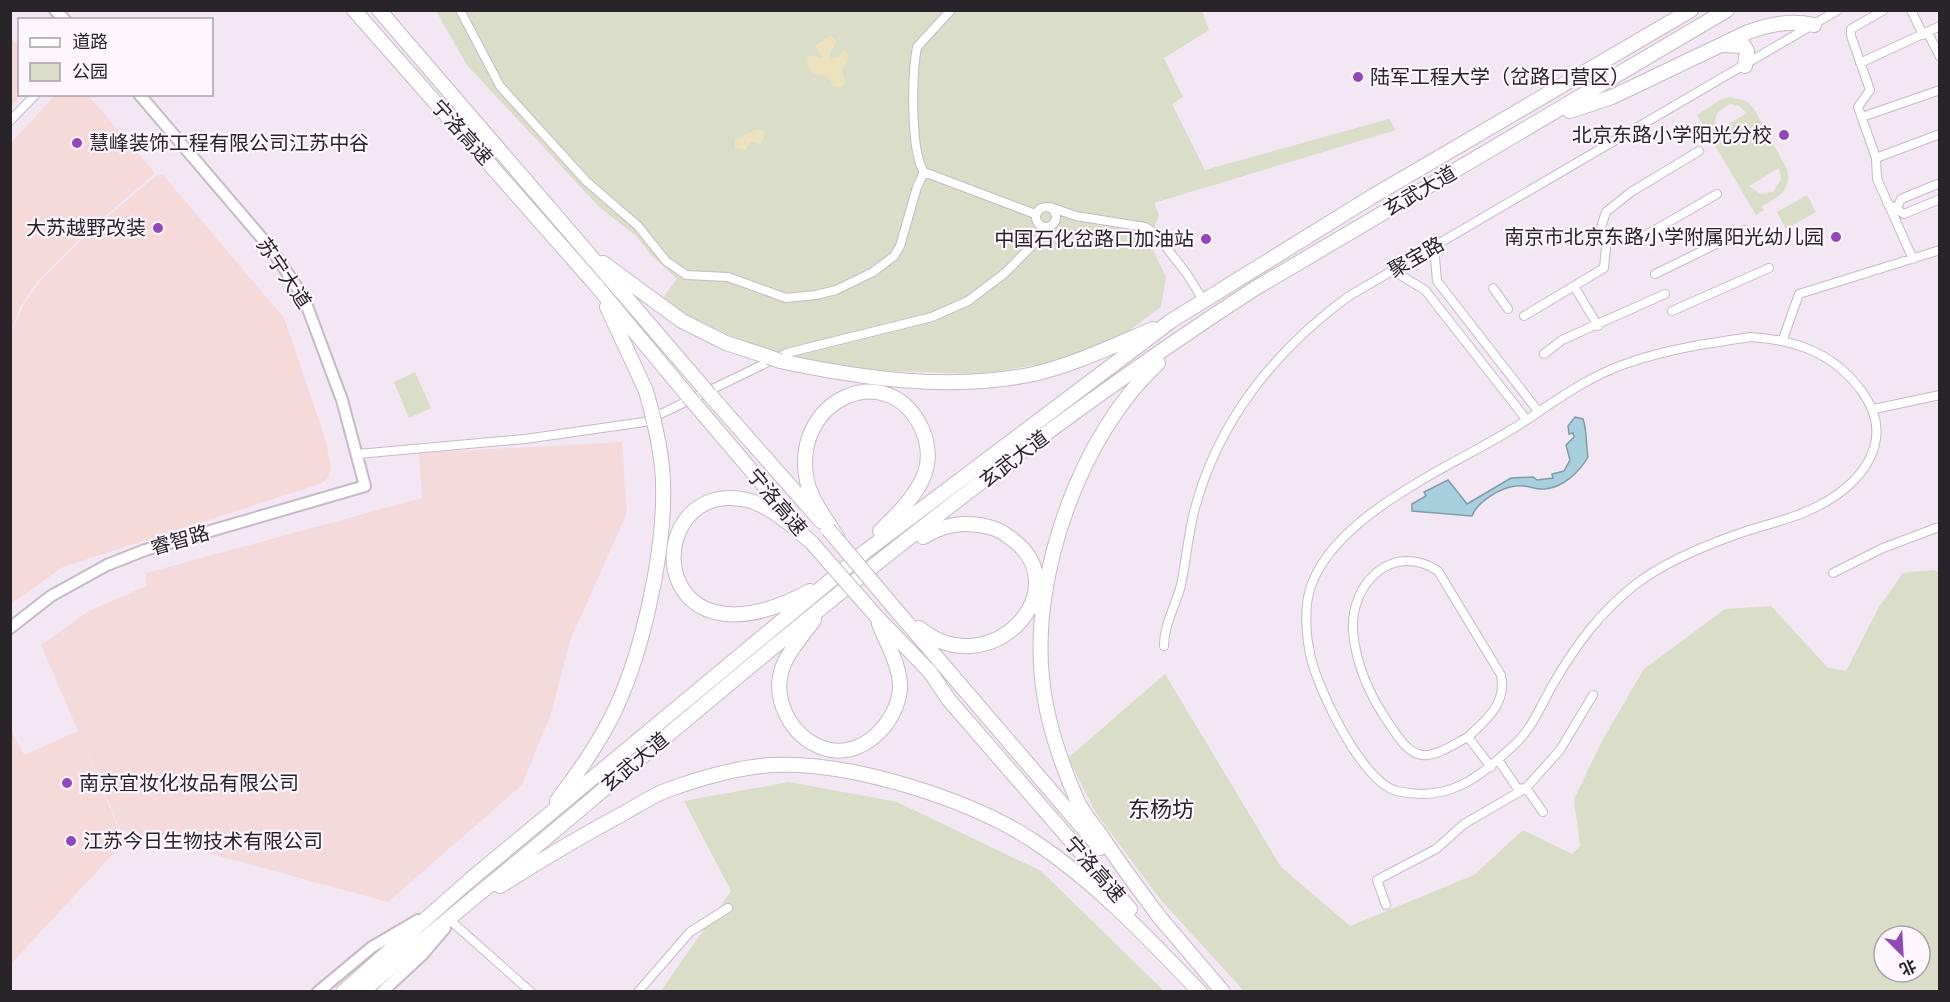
<svg xmlns="http://www.w3.org/2000/svg" width="1950" height="1002" font-family="'Roboto Condensed','Noto Sans SC',sans-serif">
<rect width="100%" height="100%" fill="#f3e7f4"/>
<path fill="#f5dad9" d="M 11,38 L 19,45 L 20,94 L 22,95 L 11,107 Z
M 55,95 L 88,95 L 155,173 L 88,231 L 37,282 L 19,309 L 11,334 L 24,304 L 42,279 L 94,228 L 157,175 L 163,175 L 284,318 L 326,441 L 331,469 L 327,479 L 320,484 L 63,567 L 11,604 L 11,143 Z
M 10,728 L 24,755 L 78,731 L 124,842 L 11,964 Z"/>
<path fill="#f5dadc" d="M 622,442 L 627,513 L 570,641 L 551,714 L 522,785 L 388,902 L 120,829 L 41,645 L 89,611 L 146,586 L 146,573 L 422,498 L 419,453 Z"/>
<path fill="#daddc7" fill-rule="evenodd" d="M 436,11 L 1202,11 L 1209,30 L 1164,58 L 1183,97 L 1172,104 L 1205,170 L 1389,119 L 1396,130 L 1154,203 L 1159,215 L 1149,242 L 1166,277 L 1161,307 L 1120,337 L 1054,362 L 981,374 L 858,370 L 761,350 L 660,302 L 677,279 L 651,255 L 636,236 L 599,207 L 467,65 Z
M 1730,97 L 1746,101 L 1754,109 L 1787,169 C 1792,190 1778,198 1762,206 L 1764,210 L 1756,215 L 1697,115 L 1720,100 ZM 1730,104 L 1739,106 L 1747,113 L 1717,131 L 1715,121 L 1717,113 ZM 1779,168 L 1781,179 L 1773,192 L 1760,194 L 1749,186 Z
M 1807,195 L 1816,212 L 1786,229 L 1777,212 Z
M 415,372 L 431,408 L 409,418 L 394,382 Z
M 1934,570 L 1940,573 L 1939,991 L 1244,991 L 1161,900 L 1096,813 L 1068,758 L 1165,674 L 1281,867 L 1350,926 L 1474,875 L 1523,830 L 1572,854 L 1580,846 L 1574,799 L 1603,739 L 1644,669 L 1725,609 L 1771,606 L 1828,668 L 1846,671 L 1879,607 L 1903,573 ZM 1884,936 L 1920,936 L 1920,972 L 1884,972 Z
M 789,782 L 897,802 L 1041,871 L 1164,991 L 660,992 L 731,891 L 684,801 Z"/>
<path fill="#ece2bd" d="M 831,35 L 837,41 L 830,53 L 831,58 L 838,57 L 845,50 L 849,57 L 842,71 L 846,83 L 840,88 L 834,87 L 826,76 L 813,74 L 807,64 L 808,55 L 823,58 L 815,46 Z
M 757,129 L 762,130 L 765,134 L 760,145 L 750,141 L 746,150 L 735,148 L 735,140 Z"/>
<path fill="#a7cfde" stroke="#819ca8" stroke-width="1.5" d="M 1575,417 L 1583,419 C 1587,429 1586,446 1588,457 C 1579,473 1562,488 1544,489 C 1535,490 1526,484 1516,486 C 1501,487 1477,502 1472,516 L 1412,511 L 1412,504 L 1426,496 L 1424,492 L 1448,480 L 1467,504 L 1511,478 L 1533,477 L 1537,480 L 1553,478 L 1552,474 L 1564,471 L 1570,460 L 1566,445 L 1574,437 L 1573,433 L 1569,434 L 1568,426 Z"/>
<g fill="none" stroke-linecap="round" stroke-linejoin="round">
<g stroke="#c6bac7" stroke-width="10">
<path id="street" d="M 460,10 L 500,86 L 586,181 L 638,226 L 666,261 L 686,275 L 728,277 L 786,298 L 816,295 L 836,290 L 873,272 L 894,256 L 900,246 L 917,187 L 924,172
M 951,10 L 917,47 C 912,73 910,151 924,172 L 1035,214
M 1884,10 L 1851,29 L 1851,36 L 1870,90 L 1858,107 L 1876,158 L 1877,179 L 1913,259
M 1911,10 L 1923,35
M 1928,33 L 1940,57
M 1860,63 L 1940,26
M 1862,117 L 1940,90
M 10,121 L 36,94
M 1876,158 L 1940,134
M 1887,203 L 1904,214 L 1940,199
M1036 217a10 10 0 1 1 20 0a10 10 0 1 1-20 0Z
M 1050,207 L 1076,216 L 1145,227 L 1155,233 L 1187,274 L 1203,300
M 1897,208 L 1901,199 L 1940,183
M 1634,242 L 1717,194
M 1434,246 L 1437,281 L 1538,411
M 1392,270 L 1425,290 L 1526,419
M 1655,274 L 1745,230
M 1574,286 L 1598,326
M 1493,288 L 1508,309
M 1672,311 L 1769,268
M 1524,316 L 1604,268 L 1606,247 L 1600,230 L 1606,212 L 1631,192 L 1699,151
M 1751,337 C 1795,340 1832,352 1860,389 C 1900,441 1860,487 1810,510 C 1786,521 1759,526 1735,535 C 1701,547 1665,562 1636,584 C 1600,612 1575,646 1552,686 C 1541,706 1531,730 1514,745 C 1478,778 1449,803 1397,791 C 1362,783 1313,682 1309,648 C 1306,633 1305,608 1309,593 C 1329,515 1456,465 1519,425 C 1554,402 1588,376 1628,363 C 1668,349 1709,343 1751,337 Z
M 1783,339 L 1799,294 L 1940,250
M 1544,354 L 1562,340 L 1665,294
M 1874,409 L 1940,395
M 358,454 L 525,439 L 644,422 L 787,353 L 932,317 L 968,301 L 1005,273 L 1051,226
M 1833,573 L 1883,548 L 1936,528
M 1164,646 C 1164,624 1176,605 1181,585 C 1186,561 1188,536 1194,512 C 1217,422 1275,350 1349,296 L 1838,10
M 1468,737 C 1456,743 1436,757 1422,755 C 1408,753 1399,738 1392,728 C 1372,700 1356,667 1353,631 C 1350,584 1392,541 1438,571 L 1501,675 C 1507,703 1487,719 1468,737 L 1491,767
M 1498,760 L 1518,789 L 1526,788 L 1543,812
M 1386,905 L 1377,880 L 1436,849 L 1464,824 L 1526,788 L 1560,750 L 1593,695
M 451,921 L 531,992
M 638,992 L 690,932 L 728,908"/>
</g>
<g stroke="#c6bac7" stroke-width="14">
<path id="secondary" d="M 55,10 L 65,20
M 10,628 L 51,596 L 107,565 L 145,550 L 365,486 L 342,400 L 304,298 L 272,250 L 139,94
M 318,992 L 372,947 L 418,920
M 382,992 L 423,954 L 445,928"/>
</g>
<g stroke="#c6bac7" stroke-width="16">
<path id="highway" d="M 354,10 L 595,284 L 688,396
M 379,10 L 704,388
M 1724,45 L 1744,46 L 1747,51 L 1745,66
M 1570,111 L 1612,97 L 1748,32 C 1771,24 1790,20 1814,25
M 603,263 L 682,321 L 726,343 L 769,357
M 607,307 L 646,391 L 652,413
M 780,361 C 860,378 947,391 1029,375 C 1071,366 1113,346 1153,329
M 1158,363 C 1081,434 1031,574 1042,678 C 1046,720 1060,761 1077,800 C 1082,812 1092,823 1100,834 C 1119,863 1140,891 1161,919
M 710,395 L 821,521
M 694,403 L 795,522
M 837,537 C 827,520 811,500 807,481 C 790,399 889,356 922,429 C 928,443 930,458 925,473 C 917,495 897,515 880,531
M 810,591 C 641,682 640,476 747,500 C 771,506 794,527 812,543
M 891,604 L 1100,848
M 876,616 L 930,672 L 949,700 L 1130,909
M 814,620 C 804,634 789,650 783,666 C 771,698 790,736 823,748 C 860,761 897,724 900,689 C 901,667 887,644 879,624
M 919,628 C 990,686 1079,590 1013,540 C 1005,534 999,529 989,527 C 964,521 945,524 923,537
M 557,801 C 579,771 600,742 616,708 C 643,650 665,550 663,486 C 663,464 659,443 654,422
M 500,886 C 541,860 583,835 626,812 C 640,804 655,794 670,789 C 701,778 739,767 772,765 C 850,761 970,799 1035,842 C 1098,884 1148,938 1200,992
M 1156,913 L 1223,992
M 343,992 L 471,879 L 866,551 L 1171,321 L 1373,196 L 1691,10
M 362,992 C 433,931 506,872 577,812 C 794,627 1015,444 1254,289 L 1727,10"/>
</g>
<use href="#street" stroke="#fff" stroke-width="8"/>
<use href="#secondary" stroke="#fff" stroke-width="10"/>
<use href="#highway" stroke="#fff" stroke-width="14"/>
<g stroke="#c6bac7" stroke-width="16" stroke-linecap="butt">
<path id="highway-bridge" d="M 769,357 L 780,361
M 704,388 L 710,395
M 688,396 L 694,403
M 652,413 L 654,422
M 828,529 L 891,604
M 812,543 L 876,616"/>
</g>
<use href="#highway-bridge" stroke="#fff" stroke-width="14"/>
</g>
<g fill="#9347b9" stroke="#fdf6fe" stroke-width="2">
<circle cx="1358" cy="77" r="6"/>
<circle cx="1784" cy="135" r="6"/>
<circle cx="77" cy="143" r="6"/>
<circle cx="158" cy="228" r="6"/>
<circle cx="1836" cy="237" r="6"/>
<circle cx="1206" cy="239" r="6"/>
<circle cx="67" cy="783" r="6"/>
<circle cx="71" cy="841" r="6"/>
</g>
<g text-anchor="middle" stroke-width="4.5" stroke-linejoin="round" paint-order="stroke">
<g font-size="20" fill="#292429" stroke="#fdf6fe" text-anchor="start">
<text x="1370" y="84">陆军工程大学（岔路口营区）</text>
<text x="1772" y="142" text-anchor="end">北京东路小学阳光分校</text>
<text x="89" y="150">慧峰装饰工程有限公司江苏中谷</text>
<text x="146" y="235" text-anchor="end">大苏越野改装</text>
<text x="1824" y="244" text-anchor="end">南京市北京东路小学附属阳光幼儿园</text>
<text x="1194" y="246" text-anchor="end">中国石化岔路口加油站</text>
<text x="79" y="790">南京宜妆化妆品有限公司</text>
<text x="83" y="848">江苏今日生物技术有限公司</text>
</g>
<g font-size="20" fill="#292429" stroke="#fdf6fe">
<text transform="translate(462 132) rotate(48)" y="7">宁洛高速</text>
<text transform="translate(1420 191) rotate(-30)" y="7">玄武大道</text>
<text transform="translate(1416 257) rotate(-30)" y="7">聚宝路</text>
<text transform="translate(284 273) rotate(56)" y="7">苏宁大道</text>
<text transform="translate(1014 459) rotate(-37)" y="7">玄武大道</text>
<text transform="translate(777 502) rotate(50)" y="7">宁洛高速</text>
<text transform="translate(180 540) rotate(-16)" y="7">睿智路</text>
<text transform="translate(635 762) rotate(-40)" y="7">玄武大道</text>
<text transform="translate(1095 869) rotate(49)" y="7">宁洛高速</text>
</g>
<g font-size="22" fill="#292429" stroke="#fdf6fe">
<text x="1161" y="817">东杨坊</text>
</g>
</g>
<rect width="1950" height="1002" fill="none" stroke="#292429" stroke-width="24"/>
<rect x="18" y="18" width="195" height="78" fill="#fdf6fe" stroke="#a8a2a9" stroke-width="1.5"/>
<rect x="30" y="38" width="30" height="9" fill="#ffffff" stroke="#a8a2a9" stroke-width="1.5"/>
<text x="72" y="48" font-size="18" fill="#292429">道路</text>
<rect x="30" y="63" width="30" height="18" fill="#daddc7" stroke="#a8a2a9" stroke-width="1.5"/>
<text x="72" y="78" font-size="18" fill="#292429">公园</text>
<g transform="translate(1902 954) rotate(156)"><circle r="28" fill="#fdf6fe" stroke="#a8a2a9" stroke-width="1.5"/>
<path d="M0-4.5L10 22L0 15L-10 22Z" fill="#9347b9"/>
<text y="-9" font-size="16" font-weight="bold" text-anchor="middle" fill="#292429">北</text>
</g>
</svg>
